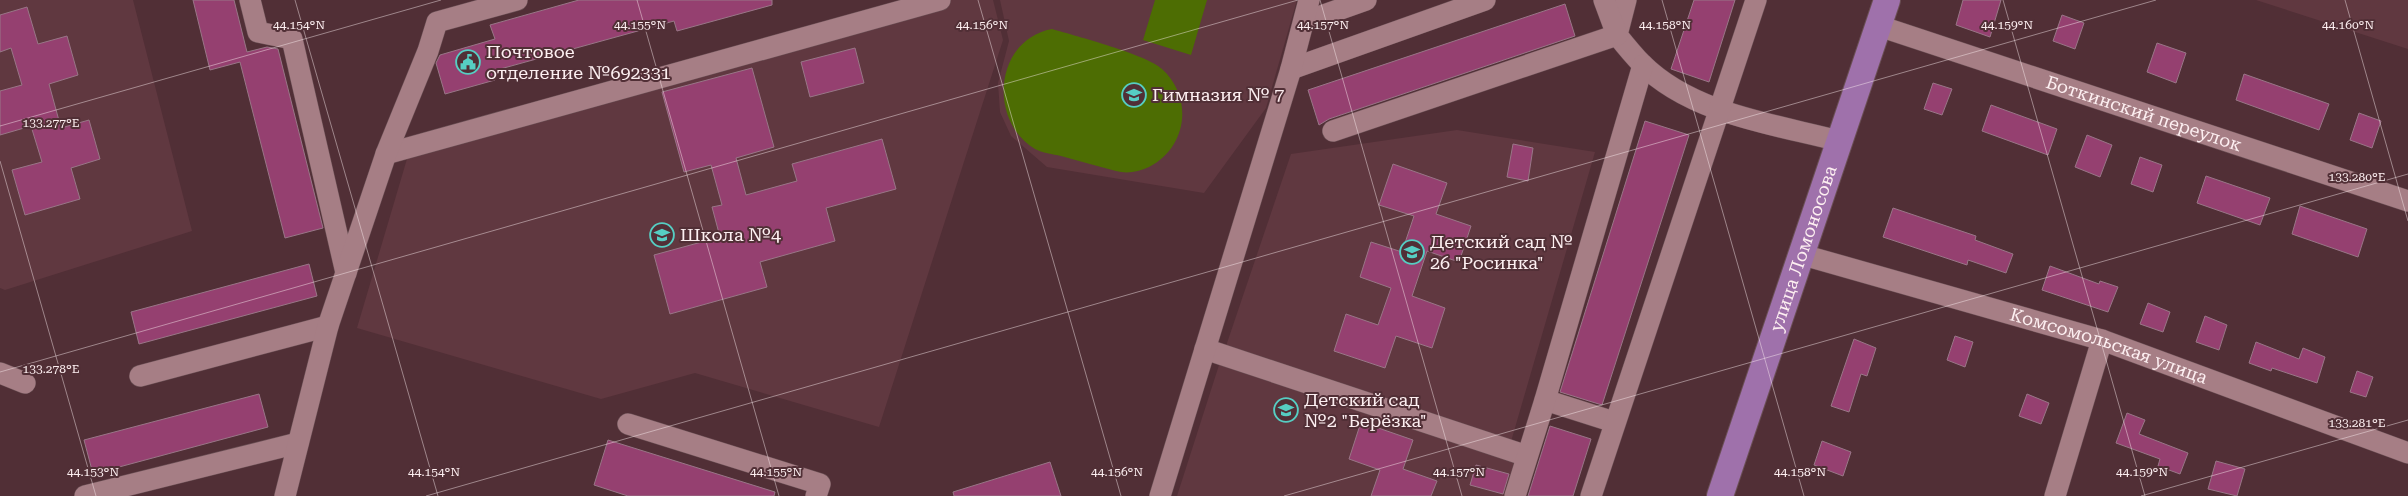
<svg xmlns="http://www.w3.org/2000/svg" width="2408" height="496" font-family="'Roboto Serif',serif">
<rect width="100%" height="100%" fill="#512f36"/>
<path fill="#603840" d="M 0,0 L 133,0 L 192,231 L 5,290 L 0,288 Z
M 949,0 L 993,0 L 1003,40 L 879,427 L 695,373 L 601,399 L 357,328 L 412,142 Z
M 1000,0 L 1297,0 L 1266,108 L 1204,193 L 1047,167 L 1011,136 L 1000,112 L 998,83 L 1009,41 Z
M 2256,0 L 2408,0 L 2408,49 Z
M 1457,130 L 1595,152 L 1510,445 L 1225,349 L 1291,154 Z
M 1220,362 L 1516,458 L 1504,496 L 1177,496 Z"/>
<path fill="#4d6d03" d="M 1155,0 L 1207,0 L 1191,55 L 1143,40 Z
M 1052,29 C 1076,36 1148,55 1162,69 C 1194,98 1187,148 1149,167 C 1138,172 1127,174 1116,171 C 1097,166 1079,161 1061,156 C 1053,154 1042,153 1035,149 C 988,121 994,40 1052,29 Z"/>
<path fill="#954070" stroke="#997687" d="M 193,0 L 234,0 L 247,52 L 267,47 L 278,49 L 323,228 L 285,238 L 240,62 L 210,70 Z
M 579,0 L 772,0 L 772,5 L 677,31 L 674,21 L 493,71 L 495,80 L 445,94 L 436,63 L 440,55 L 495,39 L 490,25 Z
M 1694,0 L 1735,0 L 1709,82 L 1671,69 Z
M 1963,0 L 2001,0 L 1990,37 L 1956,25 Z
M 1565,4 L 1575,36 L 1329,119 L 1319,125 L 1308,90 Z
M 27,7 L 38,44 L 67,36 L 78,75 L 49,84 L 61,128 L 89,120 L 100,159 L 71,168 L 80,199 L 25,215 L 12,170 L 42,162 L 31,126 L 0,135 L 0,91 L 22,85 L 11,48 L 0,52 L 0,15 Z
M 2062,15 L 2084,23 L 2075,49 L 2053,41 Z
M 2157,43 L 2186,53 L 2176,83 L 2147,72 Z
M 855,48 L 864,83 L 810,97 L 801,62 Z
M 752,68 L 774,147 L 736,158 L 746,195 L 797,181 L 792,164 L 882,139 L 896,189 L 826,208 L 835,241 L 760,262 L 767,287 L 670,314 L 654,255 L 720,237 L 712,207 L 722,205 L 711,165 L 684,172 L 662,92 Z
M 2244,74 L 2329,104 L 2319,130 L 2236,100 Z
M 1933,83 L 1952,89 L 1942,115 L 1924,109 Z
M 1991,105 L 2057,129 L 2048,155 L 1982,131 Z
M 2359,113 L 2381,121 L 2372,148 L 2350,140 Z
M 1645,121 L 1689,135 L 1602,405 L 1560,392 Z
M 2087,135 L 2112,145 L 2100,177 L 2075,167 Z
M 1513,144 L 1533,148 L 1528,181 L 1507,177 Z
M 2140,157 L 2162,165 L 2153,192 L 2131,184 Z
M 1393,164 L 1447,183 L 1436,214 L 1471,226 L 1459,262 L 1427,251 L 1412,296 L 1445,308 L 1432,348 L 1396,336 L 1385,368 L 1334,351 L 1346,314 L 1378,325 L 1391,288 L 1360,277 L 1371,242 L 1402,252 L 1414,216 L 1379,205 Z
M 2206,176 L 2270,198 L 2260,225 L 2197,203 Z
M 2300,206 L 2367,229 L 2358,257 L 2292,234 Z
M 1893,208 L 1976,236 L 1975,240 L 2013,254 L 2006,273 L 1968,260 L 1967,265 L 1883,237 Z
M 309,264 L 317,296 L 139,344 L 131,312 Z
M 2050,266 L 2099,284 L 2100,281 L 2118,287 L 2108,312 L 2042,290 Z
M 2148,303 L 2170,312 L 2163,332 L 2140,324 Z
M 2205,316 L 2227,325 L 2219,350 L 2196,342 Z
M 1955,336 L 1973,342 L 1965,367 L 1947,360 Z
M 1854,339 L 1876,348 L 1867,376 L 1861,374 L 1849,412 L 1831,406 Z
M 2256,342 L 2299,359 L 2303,348 L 2325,357 L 2317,383 L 2272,368 L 2271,371 L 2249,363 Z
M 2357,371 L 2373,377 L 2366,397 L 2350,392 Z
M 259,394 L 268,427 L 93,474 L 84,440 Z
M 2027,394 L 2049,403 L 2041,424 L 2019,416 Z
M 2127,413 L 2145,420 L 2139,434 L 2188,453 L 2180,474 L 2158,466 L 2160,459 L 2116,443 Z
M 1361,422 L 1413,440 L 1403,469 L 1437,481 L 1431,496 L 1371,496 L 1380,470 L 1349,459 Z
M 1550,426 L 1591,439 L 1573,496 L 1528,496 Z
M 608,440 L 775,492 L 774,496 L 628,496 L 594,485 Z
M 1822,441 L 1851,452 L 1843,476 L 1814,465 Z
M 2216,461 L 2245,469 L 2237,496 L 2208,489 Z
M 1050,462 L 1061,496 L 954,496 L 953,492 Z
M 1476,465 L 1509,474 L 1503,494 L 1470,485 Z"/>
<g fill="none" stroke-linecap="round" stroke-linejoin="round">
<g stroke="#6a4f54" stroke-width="22">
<g id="minor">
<path d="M 250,0 L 258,32 L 292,39 L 346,273"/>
<path d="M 1626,0 L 1617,35 C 1625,45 1633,55 1642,64 C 1692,114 1774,124 1839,141"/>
<path d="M 1304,22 L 1366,0"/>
<path id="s1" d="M 1879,26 L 2408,201"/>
<path d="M 1291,69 L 1485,0"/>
<path d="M 1333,131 L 1617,35 L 1604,0"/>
<path d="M 386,154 L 940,0"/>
<path id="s2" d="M 1803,255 L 2102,340 L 2408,453"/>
<path d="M 1205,349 L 1527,456"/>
<path d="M 0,373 L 25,383"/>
<path d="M 140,376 L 328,326"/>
<path d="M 1545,400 L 1614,422"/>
<path d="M 628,424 L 820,484 L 816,496"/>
<path d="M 85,496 L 298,443"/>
<path d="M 285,496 L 328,326 L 386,154 L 428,51 L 437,22 L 517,0"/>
<path d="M 1160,496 L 1291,69 L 1309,0"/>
<path d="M 1515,496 L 1545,400 L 1643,65"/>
<path d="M 1591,496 L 1756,0"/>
<path d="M 2055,496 L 2102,340"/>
</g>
</g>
<g stroke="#6a4f54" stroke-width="28">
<g id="major">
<path id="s3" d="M 1720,496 L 1887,0"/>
</g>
</g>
<use href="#minor" stroke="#a67e85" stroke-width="21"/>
<use href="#major" stroke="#9f71ab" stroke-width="26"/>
</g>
<path fill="none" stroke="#fdeff1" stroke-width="1" stroke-opacity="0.45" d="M 295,0 L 438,496M 637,0 L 779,496M 978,0 L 1121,496M 1320,0 L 1462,496M 1662,0 L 1804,496M 2003,0 L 2145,496M 2345,0 L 2408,221M 0,126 L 441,0M 0,161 L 96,496M 0,372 L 1298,0M 426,496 L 2156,0M 1284,496 L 2408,174M 2141,496 L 2408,420"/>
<defs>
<g id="civic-ring" transform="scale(1.25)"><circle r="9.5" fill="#512f36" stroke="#56cec3" stroke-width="1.5"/><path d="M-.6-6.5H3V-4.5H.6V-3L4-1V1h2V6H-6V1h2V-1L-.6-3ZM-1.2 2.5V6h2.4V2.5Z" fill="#56cec3"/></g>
<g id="school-ring" transform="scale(1.25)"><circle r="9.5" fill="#512f36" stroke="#56cec3" stroke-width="1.5"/><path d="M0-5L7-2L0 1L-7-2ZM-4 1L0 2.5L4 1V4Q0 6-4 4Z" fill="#56cec3"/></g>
</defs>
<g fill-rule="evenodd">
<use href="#civic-ring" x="468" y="62"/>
<use href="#school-ring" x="1134" y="95"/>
<use href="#school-ring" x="662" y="235"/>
<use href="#school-ring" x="1412" y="252"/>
<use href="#school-ring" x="1286" y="410"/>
</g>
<g text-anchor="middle" stroke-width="4" stroke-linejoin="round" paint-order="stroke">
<g font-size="18" fill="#fdeff1" stroke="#512f36" text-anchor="start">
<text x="486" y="58">Почтовое<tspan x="486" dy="21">отделение №692331</tspan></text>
<text x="1152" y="101">Гимназия № 7</text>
<text x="680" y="241">Школа №4</text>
<text x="1430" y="248">Детский сад №<tspan x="1430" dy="21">26 "Росинка"</tspan></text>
<text x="1304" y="406">Детский сад<tspan x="1304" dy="21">№2 "Берёзка"</tspan></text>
</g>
<g font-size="18" fill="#fdeff1" stroke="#512f36">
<text dy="6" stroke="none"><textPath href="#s1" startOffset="279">Боткинский переулок</textPath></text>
<text dy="6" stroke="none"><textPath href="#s3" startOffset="261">улица Ломоносова</textPath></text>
<text dy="6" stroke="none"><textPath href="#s2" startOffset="319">Комсомольская улица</textPath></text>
</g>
</g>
<g font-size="12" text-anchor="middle" fill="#fdeff1" stroke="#512f36" stroke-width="4" stroke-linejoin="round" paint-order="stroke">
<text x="299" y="29">44.154°N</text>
<text x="640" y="29">44.155°N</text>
<text x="982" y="29">44.156°N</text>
<text x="1323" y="29">44.157°N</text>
<text x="1665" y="29">44.158°N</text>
<text x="2007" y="29">44.159°N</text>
<text x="2348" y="29">44.160°N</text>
<text x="51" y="127">133.277°E</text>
<text x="2357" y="181">133.280°E</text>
<text x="51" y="373">133.278°E</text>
<text x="2357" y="427">133.281°E</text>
<text x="93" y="476">44.153°N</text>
<text x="434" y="476">44.154°N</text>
<text x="776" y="476">44.155°N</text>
<text x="1117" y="476">44.156°N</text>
<text x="1459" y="476">44.157°N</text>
<text x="1800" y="476">44.158°N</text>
<text x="2142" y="476">44.159°N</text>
</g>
</svg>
